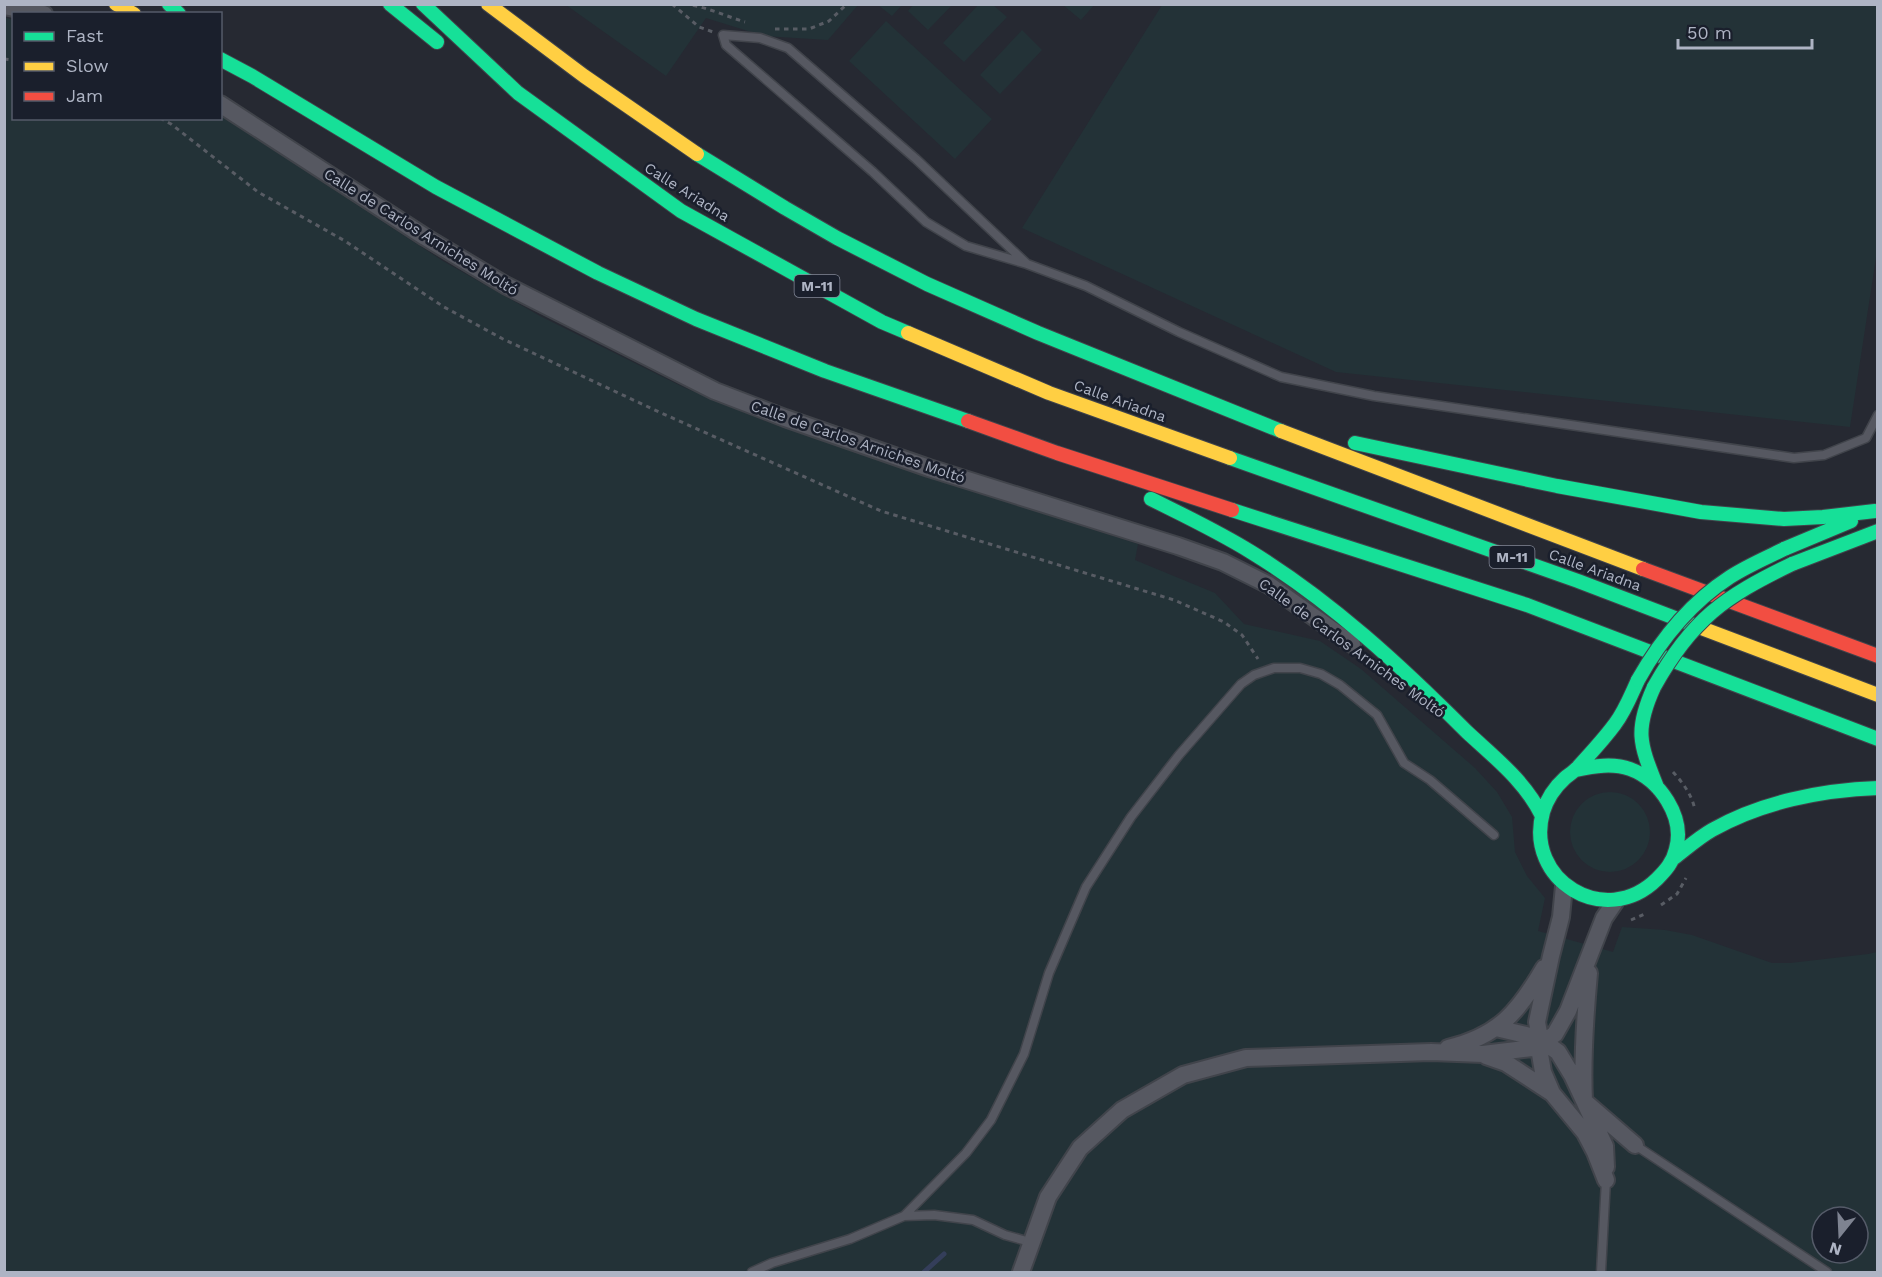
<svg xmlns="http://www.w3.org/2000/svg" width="1882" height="1277" font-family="'Work Sans',sans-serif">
<rect width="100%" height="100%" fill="#262932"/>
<path fill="#233237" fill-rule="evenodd" d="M 566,5 L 858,5 L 828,40 L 764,36 L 706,18 L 666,76 Z
M 878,5 L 902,5 L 892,16 Z
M 913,5 L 913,4 L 952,5 L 928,30 L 908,11 Z
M 978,5 L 993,5 L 1007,17 L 964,62 L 943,43 Z
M 1063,5 L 1094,5 L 1081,20 Z
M 1162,5 L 1877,5 L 1877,251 L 1850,427 L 1336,372 L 1022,228 Z
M 4,17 L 13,20 L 14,118 L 220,118 L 221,116 L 443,261 L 540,316 L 683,387 L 765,421 L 883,462 L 1138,544 L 1135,560 L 1215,593 L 1244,624 L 1320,641 L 1361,669 L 1475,768 L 1497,792 L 1512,817 L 1515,852 L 1527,876 L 1545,898 L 1538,931 L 1613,952 L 1622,927 L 1665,930 L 1692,935 L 1772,963 L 1790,963 L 1868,954 L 1877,952 L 1877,1272 L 5,1272 ZM 1822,1217 L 1858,1217 L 1858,1253 L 1822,1253 Z
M 886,21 L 992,119 L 955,159 L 849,61 Z
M 1022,30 L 1042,50 L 1000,94 L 980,75 Z
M1570 832a40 40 0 1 1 80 0a40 40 0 1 1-80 0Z"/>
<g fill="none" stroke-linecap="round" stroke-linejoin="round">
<path stroke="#343e5a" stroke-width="5" d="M 924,1272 L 944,1254"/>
<g stroke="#41444b" stroke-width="11">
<path id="lane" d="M 723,35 L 760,38 L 788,48 L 916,159 L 1027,264 L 966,246 L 926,222 L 873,172 L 726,45 Z
M 1027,264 L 1086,286 L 1179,332 L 1281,377 L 1374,396 L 1794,458 L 1824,455 L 1866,438 L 1878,415
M 1635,1145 L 1827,1272
M 904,1216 L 934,1215 L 973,1220 L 1005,1235 L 1030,1242
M 752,1272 L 772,1263 L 850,1239 L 904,1216 L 966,1153 L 991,1120 L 1024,1054 L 1049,973 L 1086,887 L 1131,817 L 1179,755 L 1241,684 L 1254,675 L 1274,668 L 1300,668 L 1321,674 L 1340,685 L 1377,715 L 1404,763 L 1430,780 L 1494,835
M 1601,1272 L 1606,1180"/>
</g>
<g stroke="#41444b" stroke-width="20">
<path id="street" d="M 4,6 L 44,14
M 220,104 L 425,237 L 505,285 L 715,391 L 785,418 L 929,468 L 1178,546 L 1223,562 L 1269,585 L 1352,644
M 1564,886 L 1561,917 L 1551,956 L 1537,1022 L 1541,1044 L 1540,1054 L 1543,1072 L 1552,1093 L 1585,1133 L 1595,1152 L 1606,1180
M 1589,973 C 1585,1016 1582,1058 1584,1101 L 1635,1145
M 1496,1028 L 1530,1036 L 1541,1044 L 1551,1047 L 1558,1052 L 1572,1075 L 1605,1146 L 1606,1167
M 1448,1048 C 1499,1036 1519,1011 1544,968
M 1486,1056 L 1506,1063 L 1552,1093
M 1021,1272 L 1048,1197 L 1080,1148 L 1122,1110 L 1183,1075 L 1246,1058 L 1431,1052 L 1483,1054 L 1532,1048 L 1541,1044 L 1555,1034 L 1568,1011 L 1604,918 L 1615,902"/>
</g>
<g stroke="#41444b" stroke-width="16">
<path id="fast" d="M 169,4 L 179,14
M 390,4 L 437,42
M 423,4 L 518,93 L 681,211 L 882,322 L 908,333
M 220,59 L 252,76 L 436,187 L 598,273 L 696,319 L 825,371 L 968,421
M 697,154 L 785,208 L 837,238 L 927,284 L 1038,333 L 1281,431
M 1355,443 L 1557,486 L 1701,512 L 1784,519 L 1823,517 L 1875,511
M 1230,458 L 1578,581 L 1696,626
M 1151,499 C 1185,516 1219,532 1251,552 C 1331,601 1401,666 1467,732 C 1495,758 1525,781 1542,816
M 1232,510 L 1527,605 L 1878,739
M 1784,549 L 1851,521
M 1792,564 L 1878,531
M 1654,687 C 1634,731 1640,744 1657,787
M 1576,770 C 1594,766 1613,763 1630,769 C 1660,780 1685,817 1676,849 C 1673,862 1666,870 1657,879 C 1605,930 1524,880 1543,812 C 1547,799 1555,787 1565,778 C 1570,774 1575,771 1579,766 C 1591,753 1604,739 1615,724 C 1625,711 1631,695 1638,680
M 1674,858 C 1686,849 1698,838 1712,830 C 1761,802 1822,790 1878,788"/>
</g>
<g stroke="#41444b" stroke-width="16">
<path id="slow" d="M 116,4 L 134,14
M 488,4 L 584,76 L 697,154
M 908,333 L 1049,393 L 1230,458
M 1281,431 L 1643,569
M 1696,626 L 1878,695"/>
</g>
<g stroke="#41444b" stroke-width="16">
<path id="jam" d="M 968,421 L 1057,453 L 1232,510
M 1643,569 L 1878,656"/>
</g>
<path stroke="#585c64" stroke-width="3" stroke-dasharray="4.5 4.5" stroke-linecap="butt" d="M 672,4 L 699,27 L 713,32
M 684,4 C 705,6 725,16 745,22
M 775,29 L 809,29 L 829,21 L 847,4
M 4,59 L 14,60
M 160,118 L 171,124 L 258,192 L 345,241 L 444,307 L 503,339 L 659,412 L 881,511 L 1174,600 L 1224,622 L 1242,635 L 1258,659
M 1673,772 C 1683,783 1692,795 1695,810
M 1661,905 L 1677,894 L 1686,878
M 1631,920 L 1647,913"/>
<use href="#lane" stroke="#565861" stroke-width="8"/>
<use href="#street" stroke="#565861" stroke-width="16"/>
<use href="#fast" stroke="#16e098" stroke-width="14"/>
<use href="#slow" stroke="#ffcf43" stroke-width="14"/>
<use href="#jam" stroke="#f24e42" stroke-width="14"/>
<g stroke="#41444b" stroke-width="16" stroke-linecap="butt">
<path id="fast-bridge" d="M 1638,680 C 1661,639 1690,603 1730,577 C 1747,566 1766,558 1784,549
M 1654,687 C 1692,619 1724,597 1792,564"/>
</g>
<use href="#fast-bridge" stroke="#16e098" stroke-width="14"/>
</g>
<g text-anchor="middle" stroke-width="5" stroke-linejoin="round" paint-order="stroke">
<g fill="#1a1f2c" stroke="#828796" stroke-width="1.5">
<rect x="794.5" y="275" width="45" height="22" rx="4.5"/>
<rect x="1489.5" y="546" width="45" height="22" rx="4.5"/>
</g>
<g font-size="14" font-weight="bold" fill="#aeb4c4">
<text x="817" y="291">M-11</text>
<text x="1512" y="562">M-11</text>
</g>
<g font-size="15" fill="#aeb4c4" stroke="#1a1f2c">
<text transform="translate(687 192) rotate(32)" y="5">Calle Ariadna</text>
<text transform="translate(421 232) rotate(32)" y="5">Calle de Carlos Arniches Moltó</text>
<text transform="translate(1120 401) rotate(20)" y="5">Calle Ariadna</text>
<text transform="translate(858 442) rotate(19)" y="5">Calle de Carlos Arniches Moltó</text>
<text transform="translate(1595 570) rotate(20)" y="5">Calle Ariadna</text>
<text transform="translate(1352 648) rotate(36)" y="5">Calle de Carlos Arniches Moltó</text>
</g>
</g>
<rect width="1882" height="1277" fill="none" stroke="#aeb4c4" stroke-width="12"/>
<rect x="12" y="12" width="210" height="108" fill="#1a1f2c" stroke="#555b69" stroke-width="1.5"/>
<rect x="24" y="32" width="30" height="9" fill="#16e098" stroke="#555b69" stroke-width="1.5"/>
<text x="66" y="42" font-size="18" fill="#aeb4c4">Fast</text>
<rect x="24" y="62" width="30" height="9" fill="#ffcf43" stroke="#555b69" stroke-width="1.5"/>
<text x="66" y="72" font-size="18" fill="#aeb4c4">Slow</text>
<rect x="24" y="92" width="30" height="9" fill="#f24e42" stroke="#555b69" stroke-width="1.5"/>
<text x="66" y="102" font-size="18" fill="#aeb4c4">Jam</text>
<g transform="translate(1840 1235) rotate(198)"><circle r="28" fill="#1a1f2c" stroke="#555b69" stroke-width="1.5"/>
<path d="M0-4.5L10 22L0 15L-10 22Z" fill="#7e8391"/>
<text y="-9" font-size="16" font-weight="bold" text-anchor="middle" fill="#aeb4c4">N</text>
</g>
<path d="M1678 39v9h134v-9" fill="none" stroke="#aeb4c4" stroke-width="3"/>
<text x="1687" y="39" font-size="18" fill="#aeb4c4" stroke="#1a1f2c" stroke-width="4.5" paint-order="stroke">50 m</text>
</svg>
